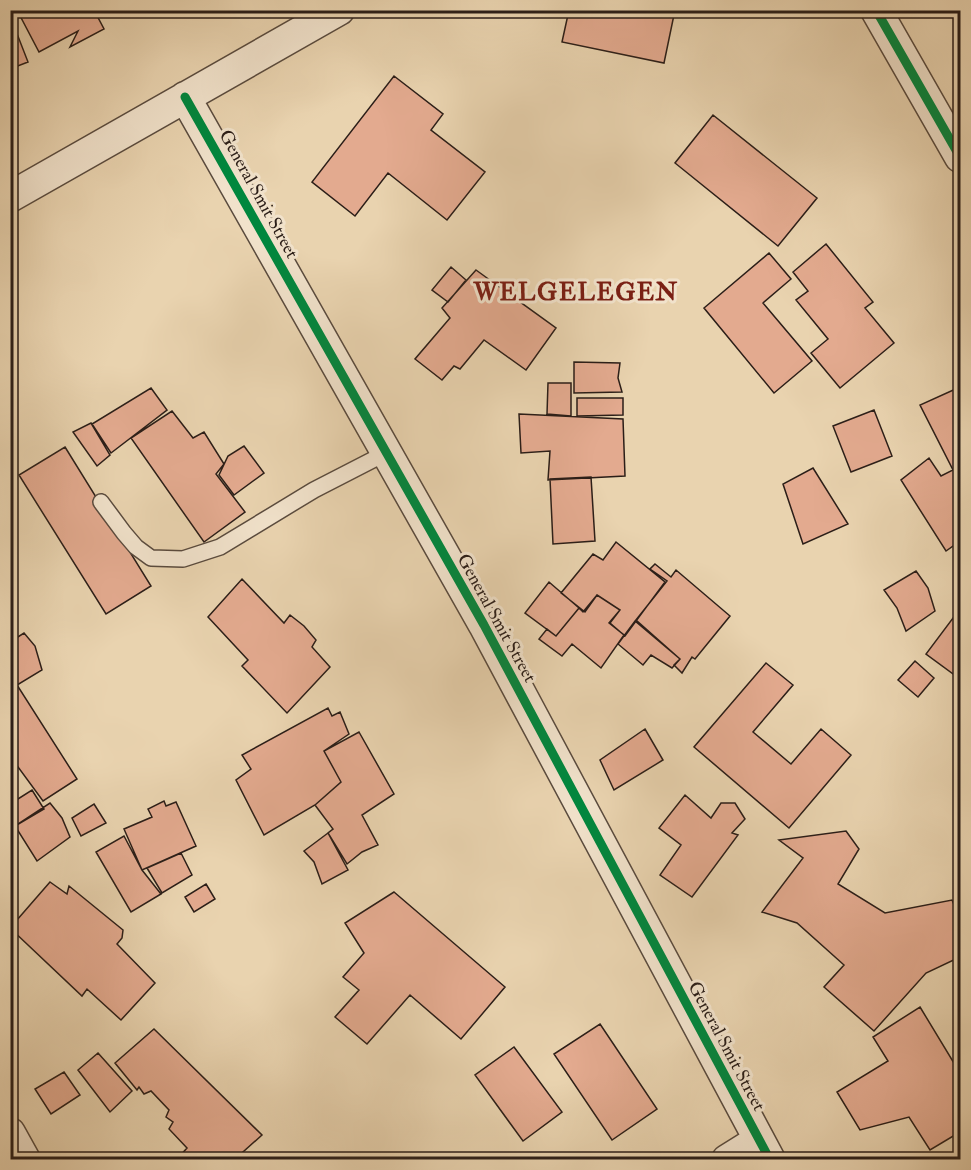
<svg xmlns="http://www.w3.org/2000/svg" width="971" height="1170" font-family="'IM FELL Double Pica',serif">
<rect width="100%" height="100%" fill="#e9d3af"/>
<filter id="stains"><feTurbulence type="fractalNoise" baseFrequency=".00333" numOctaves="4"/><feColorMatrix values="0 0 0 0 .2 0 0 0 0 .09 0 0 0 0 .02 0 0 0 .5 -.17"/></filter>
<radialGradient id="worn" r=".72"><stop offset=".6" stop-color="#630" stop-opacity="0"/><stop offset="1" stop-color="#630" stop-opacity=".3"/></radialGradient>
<path fill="#e3aa8f" stroke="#2b1e18" stroke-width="1.5" d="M 17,10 L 94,10 L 104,29 L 70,47 L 78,31 L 39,52 Z
M 569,10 L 675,10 L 664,63 L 562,42 Z
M 14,26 L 28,62 L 10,69 L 10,27 Z
M 394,76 L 443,114 L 431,130 L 485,172 L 447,220 L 388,173 L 355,216 L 312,182 Z
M 713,115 L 817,198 L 778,246 L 675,163 Z
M 826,244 L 873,302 L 865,308 L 894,343 L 840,388 L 811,353 L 828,339 L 796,300 L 808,291 L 793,272 Z
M 769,253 L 791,279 L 763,303 L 812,361 L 774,393 L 704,308 Z
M 451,267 L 466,280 L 448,302 L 432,290 Z
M 476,270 L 556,328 L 526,370 L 484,340 L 460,369 L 454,366 L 442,380 L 415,359 L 450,318 L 442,308 Z
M 574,362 L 620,363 L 618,378 L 622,392 L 574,393 Z
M 548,383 L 571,383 L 571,416 L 547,414 Z
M 960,387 L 960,541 L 946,551 L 901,480 L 929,458 L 941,476 L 953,470 L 920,405 Z
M 151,388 L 167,410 L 111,453 L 92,424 Z
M 577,398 L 623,398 L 623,415 L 577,416 Z
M 874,410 L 892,456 L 851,472 L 833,426 Z
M 172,411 L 193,438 L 204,432 L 224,464 L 216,474 L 245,512 L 204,542 L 131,438 Z
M 519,414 L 623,419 L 625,476 L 548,480 L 550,451 L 521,453 Z
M 91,423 L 110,455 L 97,466 L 73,432 Z
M 244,446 L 264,473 L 234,495 L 219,475 L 228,456 Z
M 65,447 L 151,586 L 106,614 L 19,475 Z
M 813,468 L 848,524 L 803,544 L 783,484 Z
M 591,477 L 595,541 L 553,544 L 550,479 Z
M 616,542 L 665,582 L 625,636 L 610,623 L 620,610 L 597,595 L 585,612 L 561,593 L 593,554 L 603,560 Z
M 655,564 L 671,577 L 676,570 L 730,616 L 695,659 L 692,657 L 682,673 L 674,665 L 680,659 L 636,620 L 667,581 L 650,569 Z
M 916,571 L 928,588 L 935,611 L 906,631 L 897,608 L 884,590 Z
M 242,579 L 284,623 L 290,615 L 304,626 L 316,640 L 312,647 L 330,667 L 287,713 L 242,666 L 248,660 L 208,617 Z
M 549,582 L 579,608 L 556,636 L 525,613 Z
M 597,595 L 620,610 L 609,623 L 624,635 L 601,668 L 572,644 L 562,656 L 539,639 L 547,629 L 556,636 L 579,608 L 583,612 Z
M 953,618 L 960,624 L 960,679 L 926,654 Z
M 635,621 L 680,659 L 672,668 L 651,655 L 643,665 L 618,644 Z
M 24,633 L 35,646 L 42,670 L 17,685 L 77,779 L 43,801 L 10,756 L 10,642 Z
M 915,661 L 934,678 L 918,697 L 898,680 Z
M 766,663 L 793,685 L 753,732 L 791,764 L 821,729 L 851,755 L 789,828 L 694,747 Z
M 328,708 L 332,716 L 340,712 L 349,734 L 324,751 L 341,782 L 315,805 L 264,835 L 236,780 L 251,769 L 242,755 Z
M 645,729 L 663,760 L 614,790 L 600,760 Z
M 359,732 L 394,794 L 362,815 L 378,845 L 362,852 L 347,864 L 328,833 L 333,829 L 315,805 L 341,782 L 324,751 Z
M 32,790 L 44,809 L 15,826 L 16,828 L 11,832 L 10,804 Z
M 685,795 L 711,818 L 721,803 L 735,803 L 745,819 L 732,833 L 738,835 L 692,897 L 660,875 L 681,845 L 659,828 Z
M 164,801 L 166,806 L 176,802 L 196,846 L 142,870 L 124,829 L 152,817 L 148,809 Z
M 50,803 L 62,818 L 70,837 L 37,861 L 15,826 Z
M 94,804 L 106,823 L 81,836 L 72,818 Z
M 846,831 L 859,849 L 838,884 L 885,913 L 952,900 L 960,919 L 960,957 L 926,973 L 874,1031 L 824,987 L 844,965 L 797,923 L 762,912 L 803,858 L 779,840 Z
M 328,833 L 348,870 L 322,884 L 314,862 L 304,851 Z
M 124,836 L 142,870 L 161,894 L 131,912 L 96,852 Z
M 181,853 L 192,875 L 162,893 L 147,868 Z
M 50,882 L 67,894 L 69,886 L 123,930 L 122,938 L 117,944 L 155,983 L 121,1020 L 87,989 L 82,996 L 10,928 Z
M 206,884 L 215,899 L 194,912 L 185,897 Z
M 394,892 L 505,987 L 461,1039 L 410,995 L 367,1044 L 335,1017 L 359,990 L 343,977 L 364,953 L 345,923 Z
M 920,1007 L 960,1073 L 960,1132 L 930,1150 L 909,1117 L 860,1130 L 837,1092 L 888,1061 L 873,1037 Z
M 600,1024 L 657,1109 L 612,1140 L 554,1054 Z
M 154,1029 L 262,1135 L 234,1160 L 180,1160 L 178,1158 L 187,1148 L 169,1129 L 173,1122 L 166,1117 L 169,1110 L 151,1091 L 144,1094 L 139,1087 L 137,1090 L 115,1063 Z
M 514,1047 L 562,1112 L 523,1141 L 475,1075 Z
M 98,1053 L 132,1091 L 110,1112 L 78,1070 Z
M 64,1072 L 80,1095 L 51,1114 L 35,1089 Z"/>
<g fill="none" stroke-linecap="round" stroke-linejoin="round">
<g stroke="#5a4b3e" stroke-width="18">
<path id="lane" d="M 101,502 L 124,533 L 136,547 L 151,558 L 183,559 L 220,547 L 314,490 L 386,453"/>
</g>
<g stroke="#5a4b3e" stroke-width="33">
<path id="street" d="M 876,10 L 960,157
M 185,97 L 484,625 L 770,1160
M 10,197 L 339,10
M 10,1133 L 25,1160
M 727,1160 L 759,1140"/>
</g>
<use href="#lane" stroke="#f1e2cb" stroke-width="15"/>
<use href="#street" stroke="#f1e2cb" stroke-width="30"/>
<g stroke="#f1e2cb" stroke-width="13">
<path id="cycleway" d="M 876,10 L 960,157
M 185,97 L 484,625 L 770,1160"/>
</g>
<use href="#cycleway" stroke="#00873e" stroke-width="9"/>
</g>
<g text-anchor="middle" stroke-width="6" stroke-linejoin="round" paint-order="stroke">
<g font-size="18" fill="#2b1e18" stroke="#f1e2cb">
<text transform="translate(259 194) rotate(61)" y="6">General Smit Street</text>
<text transform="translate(497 618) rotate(61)" y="6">General Smit Street</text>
<text transform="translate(727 1046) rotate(62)" y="6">General Smit Street</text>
</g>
<g font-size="24" font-weight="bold" letter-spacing="1.5" fill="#7a1f14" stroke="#f1e2cb">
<text x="576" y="300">WELGELEGEN</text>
</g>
</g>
<rect width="971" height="1170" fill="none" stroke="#e9d3af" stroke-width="36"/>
<rect x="12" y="12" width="947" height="1146" fill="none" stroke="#2b1e18" stroke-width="3"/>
<rect x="18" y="18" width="935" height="1134" fill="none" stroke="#2b1e18" stroke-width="1.5"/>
<rect width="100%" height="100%" filter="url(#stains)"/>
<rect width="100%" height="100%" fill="url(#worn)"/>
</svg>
